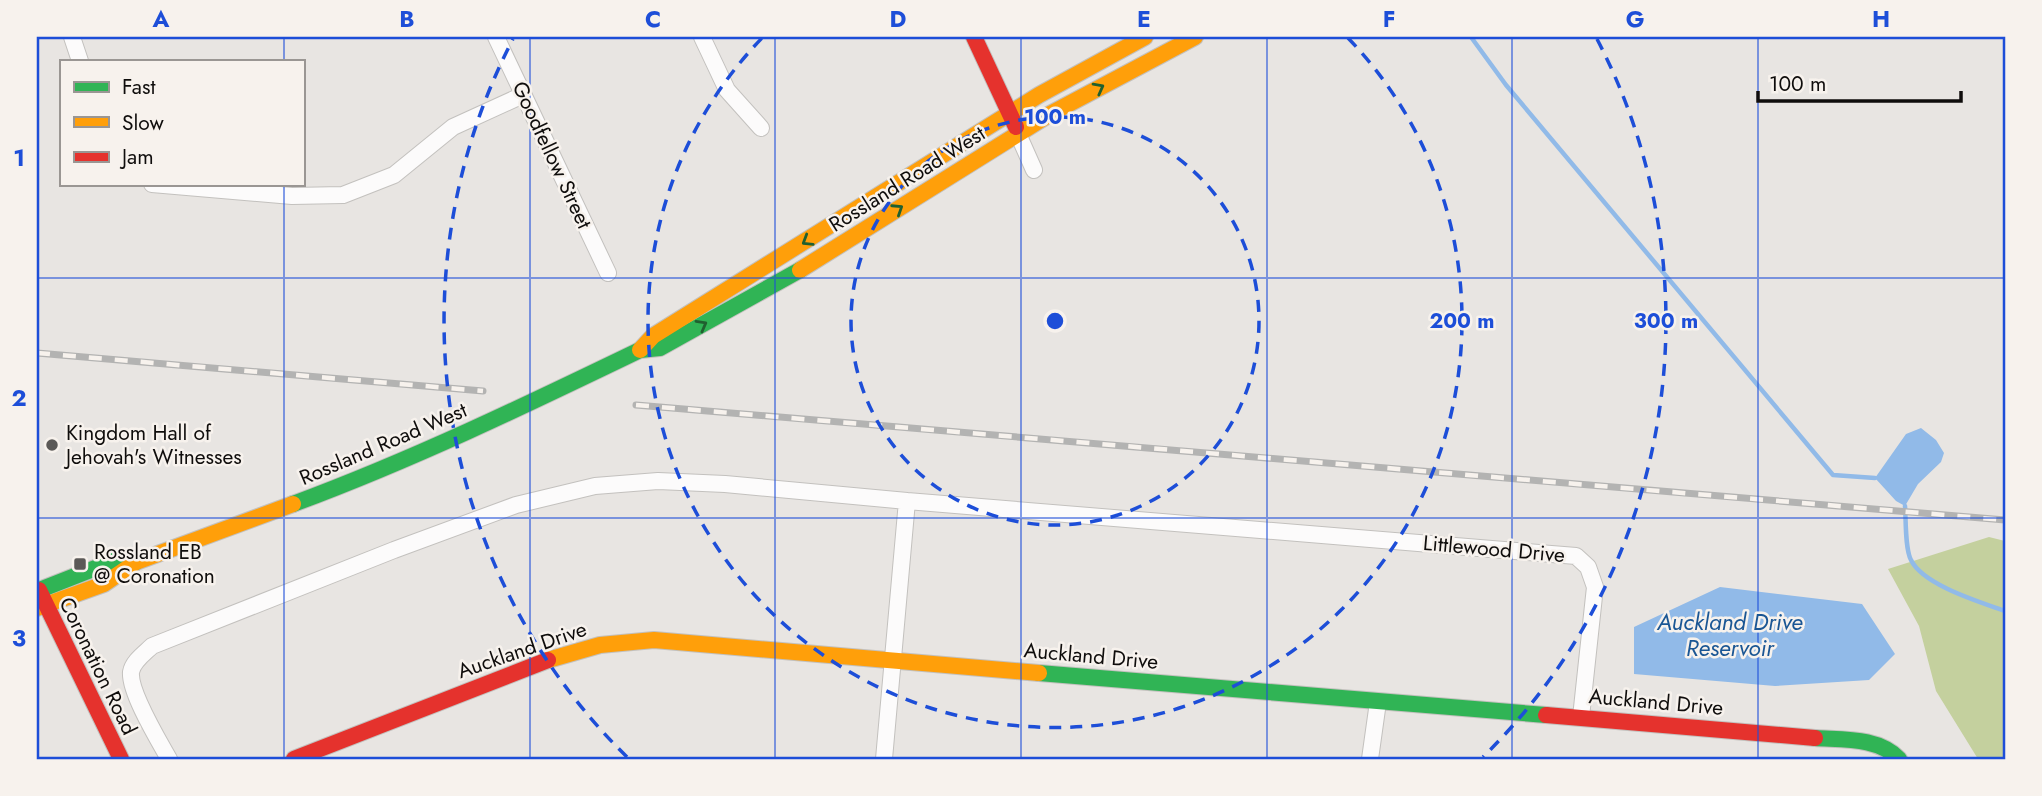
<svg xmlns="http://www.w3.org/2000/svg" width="2042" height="796" font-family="Jost,sans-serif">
<rect width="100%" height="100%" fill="#e8e5e2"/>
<path fill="#c4d09e" d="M 1989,537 L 2005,541 L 2005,759 L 1978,759 L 1936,691 L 1919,626 L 1888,569 Z"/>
<path fill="#91bae8" d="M 1921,428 L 1936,440 L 1944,453 L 1941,462 L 1918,484 L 1905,506 L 1896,501 L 1875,478 L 1906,434 Z
M 1720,587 L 1862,604 L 1895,654 L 1869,680 L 1775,686 L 1634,674 L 1634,627 Z"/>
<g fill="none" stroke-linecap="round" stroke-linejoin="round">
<path stroke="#91bae8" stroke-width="4.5" d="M 1471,37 L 1506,85 L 1833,475 L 1875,478
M 1905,506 C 1906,520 1905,549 1911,560 C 1923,585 1980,602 2005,611"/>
<g stroke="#c3c1be" stroke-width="18">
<path id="street" d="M 72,37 L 80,61
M 496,37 L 608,273
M 702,37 L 727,90 L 761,128
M 1018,134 L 1034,170
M 152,184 L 292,196 L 343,195 L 394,175 L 453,127 L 523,95
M 169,759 C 159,741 129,692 131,672 C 133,661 145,653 152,646 L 394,550 L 516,505 L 595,486 L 658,481 L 725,484 L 907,501
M 884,759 L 907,501 L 1576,556 L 1588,567 L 1595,587 L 1581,717
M 1370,759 L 1378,702"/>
</g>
<g stroke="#c3c1be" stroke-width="18">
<path id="fast" d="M 293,504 C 412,460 526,405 640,350 L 660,348 L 800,270
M 37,591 L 121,558 L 136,562
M 1039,673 L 1546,715
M 1815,738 C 1843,740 1878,737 1899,759"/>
</g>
<g stroke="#c3c1be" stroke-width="18">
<path id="slow" d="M 800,270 L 1050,114 L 1195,37
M 640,350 L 653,336 L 1039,95 L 1145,37
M 37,608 L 104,584 L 136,562 L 293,504
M 548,660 L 600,645 L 654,640 L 1039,673"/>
</g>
<g stroke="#c3c1be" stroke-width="18">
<path id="jam" d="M 974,37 L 1016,127
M 39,590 L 121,759
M 1546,715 L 1815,738
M 294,759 L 548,660"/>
</g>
<use href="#street" stroke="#fcfbfb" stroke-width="16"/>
<use href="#fast" stroke="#30b455" stroke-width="16"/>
<use href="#slow" stroke="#ff9f0a" stroke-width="16"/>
<use href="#jam" stroke="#e5322d" stroke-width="16"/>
<g stroke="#b3b3b2" stroke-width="7">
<path id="rail" d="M 37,353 L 483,391
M 636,405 L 2005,520"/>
</g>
<use href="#rail" stroke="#f7f2ed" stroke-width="4.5" stroke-dasharray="13" stroke-linecap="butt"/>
</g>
<defs><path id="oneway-chevron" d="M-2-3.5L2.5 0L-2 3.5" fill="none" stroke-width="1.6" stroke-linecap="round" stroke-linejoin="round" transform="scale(1.75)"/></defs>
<g stroke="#206030">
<use href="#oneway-chevron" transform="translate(1099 88) rotate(-28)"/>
<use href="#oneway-chevron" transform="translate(898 209) rotate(-33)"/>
<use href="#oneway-chevron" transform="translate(807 241) rotate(148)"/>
<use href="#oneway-chevron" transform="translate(702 325) rotate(-29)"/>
</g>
<path fill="none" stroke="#1d4ed8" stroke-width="2" stroke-opacity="0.55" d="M 284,37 L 284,61M 530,37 L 530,759M 775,37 L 775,759M 1021,37 L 1021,759M 1267,37 L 1267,759M 1512,37 L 1512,759M 1758,37 L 1758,759M 284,184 L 284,759M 37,278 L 2005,278M 37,518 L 2005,518"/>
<g fill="none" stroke="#1d4ed8" stroke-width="3.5" stroke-dasharray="12 9">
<circle cx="1055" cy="321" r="204"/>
<path d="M1348 38A407 407 0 1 1 762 38"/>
<path d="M627 757A611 611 0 0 1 513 39M1597 39A611 611 0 0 1 1483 757"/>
</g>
<g fill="#5b5957" stroke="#f7f2ed" stroke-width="2.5">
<circle cx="52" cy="445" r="7"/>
<rect x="73" y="557" width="14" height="14" rx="3.5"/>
</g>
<g text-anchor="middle" stroke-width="5" stroke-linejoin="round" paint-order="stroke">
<g font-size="21" fill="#0f0d0c" stroke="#f7f2ed">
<text transform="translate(552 155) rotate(65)" y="7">Goodfellow Street</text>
<text transform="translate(907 179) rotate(-32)" y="7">Rossland Road West</text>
<text transform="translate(383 444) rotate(-23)" y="7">Rossland Road West</text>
<text transform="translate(1494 549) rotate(5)" y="7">Littlewood Drive</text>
<text transform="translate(522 650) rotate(-19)" y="7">Auckland Drive</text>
<text transform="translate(1091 656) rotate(5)" y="7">Auckland Drive</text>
<text transform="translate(98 666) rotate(64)" y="7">Coronation Road</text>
<text transform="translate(1656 702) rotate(5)" y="7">Auckland Drive</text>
</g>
<g font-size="21" fill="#0f0d0c" stroke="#f7f2ed" text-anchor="start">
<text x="66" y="440">Kingdom Hall of<tspan x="66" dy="24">Jehovah's Witnesses</tspan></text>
<text x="94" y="559">Rossland EB<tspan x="94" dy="24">@ Coronation</tspan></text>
</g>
<g font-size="23" font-style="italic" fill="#1a5694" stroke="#f7f2ed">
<text x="1730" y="630">Auckland Drive<tspan x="1730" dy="26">Reservoir</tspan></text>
</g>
</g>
<circle cx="1055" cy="321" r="10" fill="#1d4ed8" stroke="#f7f2ed" stroke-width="3.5"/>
<g font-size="21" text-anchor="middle" font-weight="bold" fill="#1d4ed8" stroke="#f7f2ed" stroke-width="5" stroke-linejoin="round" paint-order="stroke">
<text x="1055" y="124">100 m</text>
<text x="1462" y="328">200 m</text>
<text x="1666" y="328">300 m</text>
</g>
<rect width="2042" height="796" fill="none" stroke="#f7f2ed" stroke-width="77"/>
<rect x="60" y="60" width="245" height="126" fill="#f7f2ed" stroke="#9a9693" stroke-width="2"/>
<rect x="74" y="82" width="35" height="10" fill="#30b455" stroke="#9a9693" stroke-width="2"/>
<text x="122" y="94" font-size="21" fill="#0f0d0c">Fast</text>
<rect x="74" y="117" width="35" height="10" fill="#ff9f0a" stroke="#9a9693" stroke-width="2"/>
<text x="122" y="130" font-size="21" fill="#0f0d0c">Slow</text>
<rect x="74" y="152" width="35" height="10" fill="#e5322d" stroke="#9a9693" stroke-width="2"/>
<text x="122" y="164" font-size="21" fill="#0f0d0c">Jam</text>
<path d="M1758 91v10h203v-10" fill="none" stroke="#0f0d0c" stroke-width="3.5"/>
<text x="1769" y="91" font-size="21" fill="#0f0d0c" stroke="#f7f2ed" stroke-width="5" paint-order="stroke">100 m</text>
<rect x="38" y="38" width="1966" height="720" fill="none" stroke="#1d4ed8" stroke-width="2.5"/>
<g font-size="23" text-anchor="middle" font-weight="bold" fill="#1d4ed8">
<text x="161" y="27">A</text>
<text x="407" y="27">B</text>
<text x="653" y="27">C</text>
<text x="898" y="27">D</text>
<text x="1144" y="27">E</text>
<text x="1389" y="27">F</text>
<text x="1635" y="27">G</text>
<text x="1881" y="27">H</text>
<text x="19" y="166">1</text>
<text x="19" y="406">2</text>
<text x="19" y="646">3</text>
</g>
</svg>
